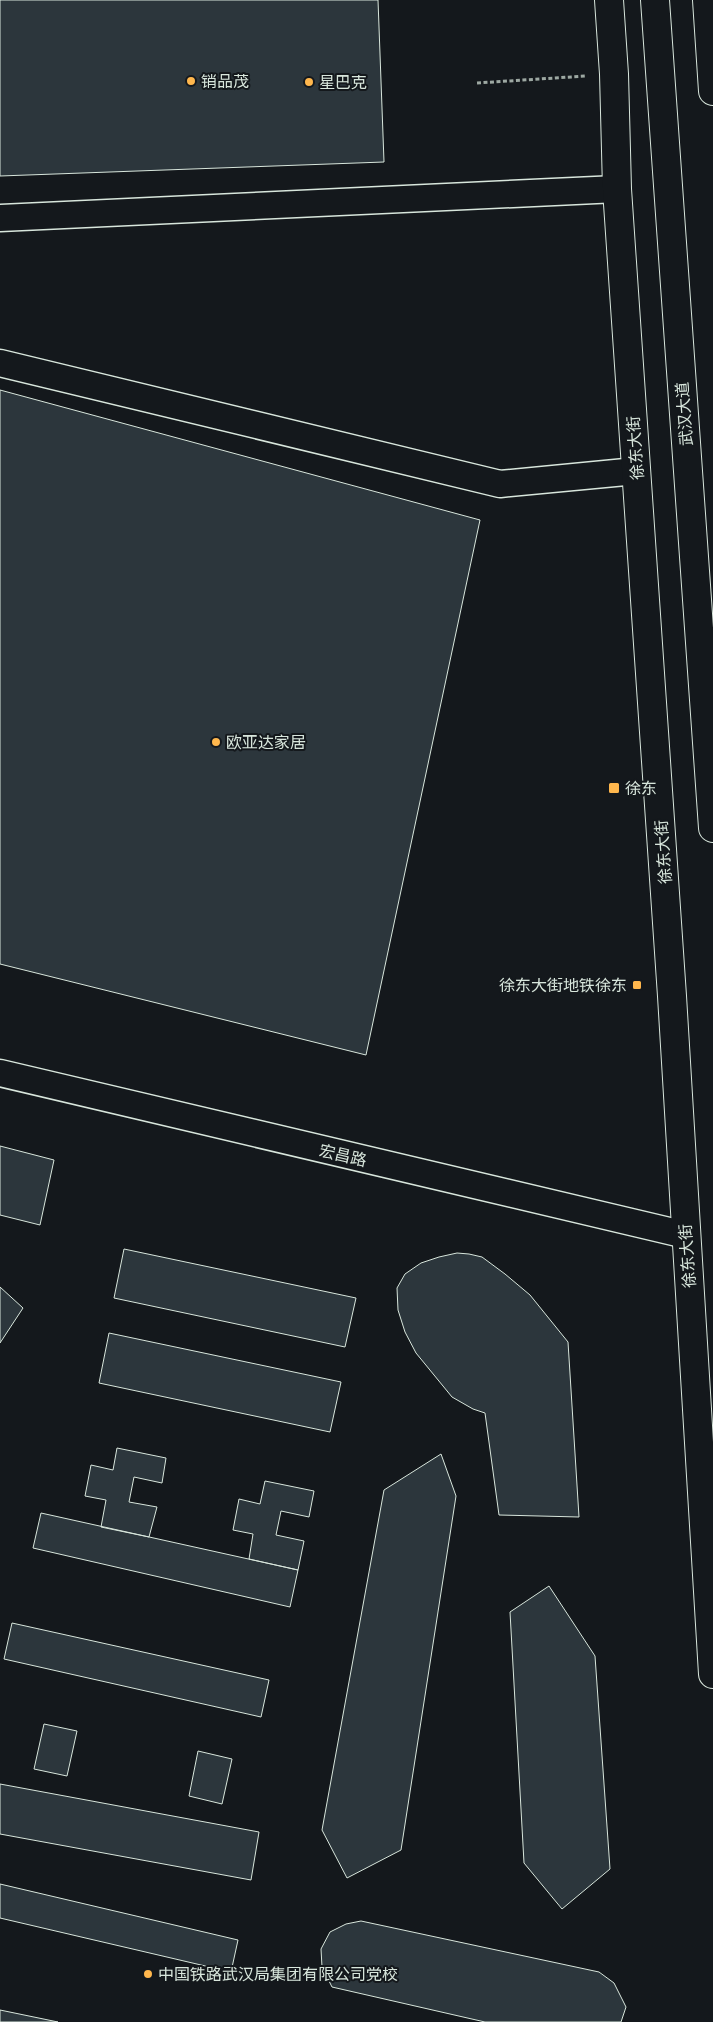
<svg xmlns="http://www.w3.org/2000/svg" width="713" height="2022" font-family="Cabin,'Noto Sans SC',sans-serif">
<rect width="100%" height="100%" fill="#14181c"/>
<path fill="#2c363c" stroke="#d8e6dc" d="M 0,0 L 378,0 L 384,162 L 0,176 Z
M 0,390 L 480,520 L 366,1055 L 0,964 Z
M 0,1146 L 54,1160 L 40,1225 L 0,1215 Z
M 124,1249 L 356,1298 L 345,1347 L 114,1298 Z
M 457,1253 L 469,1254 L 482,1257 L 505,1274 L 530,1295 L 568,1342 L 579,1517 L 499,1515 L 485,1413 L 473,1409 L 452,1397 L 416,1353 L 405,1332 L 398,1310 L 397,1288 L 405,1274 L 421,1263 L 439,1257 Z
M 0,1287 L 23,1308 L 0,1343 Z
M 109,1333 L 341,1382 L 330,1432 L 99,1383 Z
M 117,1448 L 166,1458 L 162,1483 L 134,1477 L 129,1502 L 157,1507 L 149,1537 L 101,1527 L 106,1500 L 85,1496 L 91,1465 L 113,1470 Z
M 441,1454 L 456,1496 L 401,1850 L 347,1878 L 322,1830 L 384,1490 Z
M 265,1481 L 314,1491 L 309,1517 L 281,1511 L 276,1535 L 304,1541 L 298,1570 L 249,1559 L 253,1534 L 233,1530 L 239,1499 L 260,1504 Z
M 41,1513 L 298,1570 L 290,1607 L 33,1548 Z
M 549,1586 L 595,1656 L 610,1869 L 562,1909 L 524,1863 L 510,1612 Z
M 12,1623 L 269,1680 L 261,1717 L 4,1659 Z
M 44,1724 L 77,1731 L 67,1776 L 34,1769 Z
M 198,1751 L 232,1759 L 222,1804 L 189,1796 Z
M 0,1784 L 259,1832 L 251,1880 L 0,1834 Z
M 0,1884 L 238,1940 L 231,1972 L 0,1918 Z
M 361,1921 L 599,1972 L 614,1983 L 626,2007 L 621,2022 L 485,2022 L 332,1987 L 322,1967 L 321,1949 L 330,1932 L 346,1924 Z
M 0,2010 L 58,2022 L 0,2022 Z"/>
<g fill="none" stroke-linecap="round" stroke-linejoin="round">
<g stroke="#d8e6dc" stroke-width="29">
<path id="street" d="M 0,218 L 617,189
M 0,363 L 500,484 L 636,471
M 0,1073 L 686,1235"/>
</g>
<g stroke="#d8e6dc" stroke-width="30">
<path id="primary" d="M 609,0 L 614,74 L 617,189 L 672,996 L 713,1674"/>
</g>
<g stroke="#d8e6dc" stroke-width="30">
<path id="highway" d="M 655,0 L 713,828
M 707,0 L 713,91"/>
</g>
<path stroke="#9da8a2" stroke-width="3" stroke-dasharray="4 2.5" stroke-linecap="butt" d="M 477,83 L 586,76"/>
<use href="#street" stroke="#14181c" stroke-width="26"/>
<use href="#primary" stroke="#14181c" stroke-width="28"/>
<use href="#highway" stroke="#14181c" stroke-width="28"/>
</g>
<g fill="#ffb74d" stroke="#14181c" stroke-width="2">
<circle cx="191" cy="81" r="5"/>
<circle cx="309" cy="82" r="5"/>
<circle cx="216" cy="742" r="5"/>
<rect x="608" y="782" width="12" height="12" rx="2.5"/>
<rect x="632" y="980" width="10" height="10" rx="2.5"/>
<circle cx="148" cy="1974" r="5"/>
</g>
<g text-anchor="middle" stroke-width="4" stroke-linejoin="round" paint-order="stroke">
<g font-size="16" fill="#d8e6dc" stroke="#14181c" text-anchor="start">
<text x="201" y="87">销品茂</text>
<text x="319" y="88">星巴克</text>
<text x="226" y="748">欧亚达家居</text>
<text x="625" y="794">徐东</text>
<text x="627" y="991" text-anchor="end">徐东大街地铁徐东</text>
<text x="158" y="1980">中国铁路武汉局集团有限公司党校</text>
</g>
<g font-size="16" fill="#d8e6dc" stroke="#14181c">
<text transform="translate(684 414) rotate(-94)" y="6">武汉大道</text>
<text transform="translate(635 448) rotate(-94)" y="6">徐东大街</text>
<text transform="translate(663 852) rotate(-94)" y="6">徐东大街</text>
<text transform="translate(343 1155) rotate(13)" y="6">宏昌路</text>
<text transform="translate(687 1256) rotate(-94)" y="6">徐东大街</text>
</g>
</g>
</svg>
